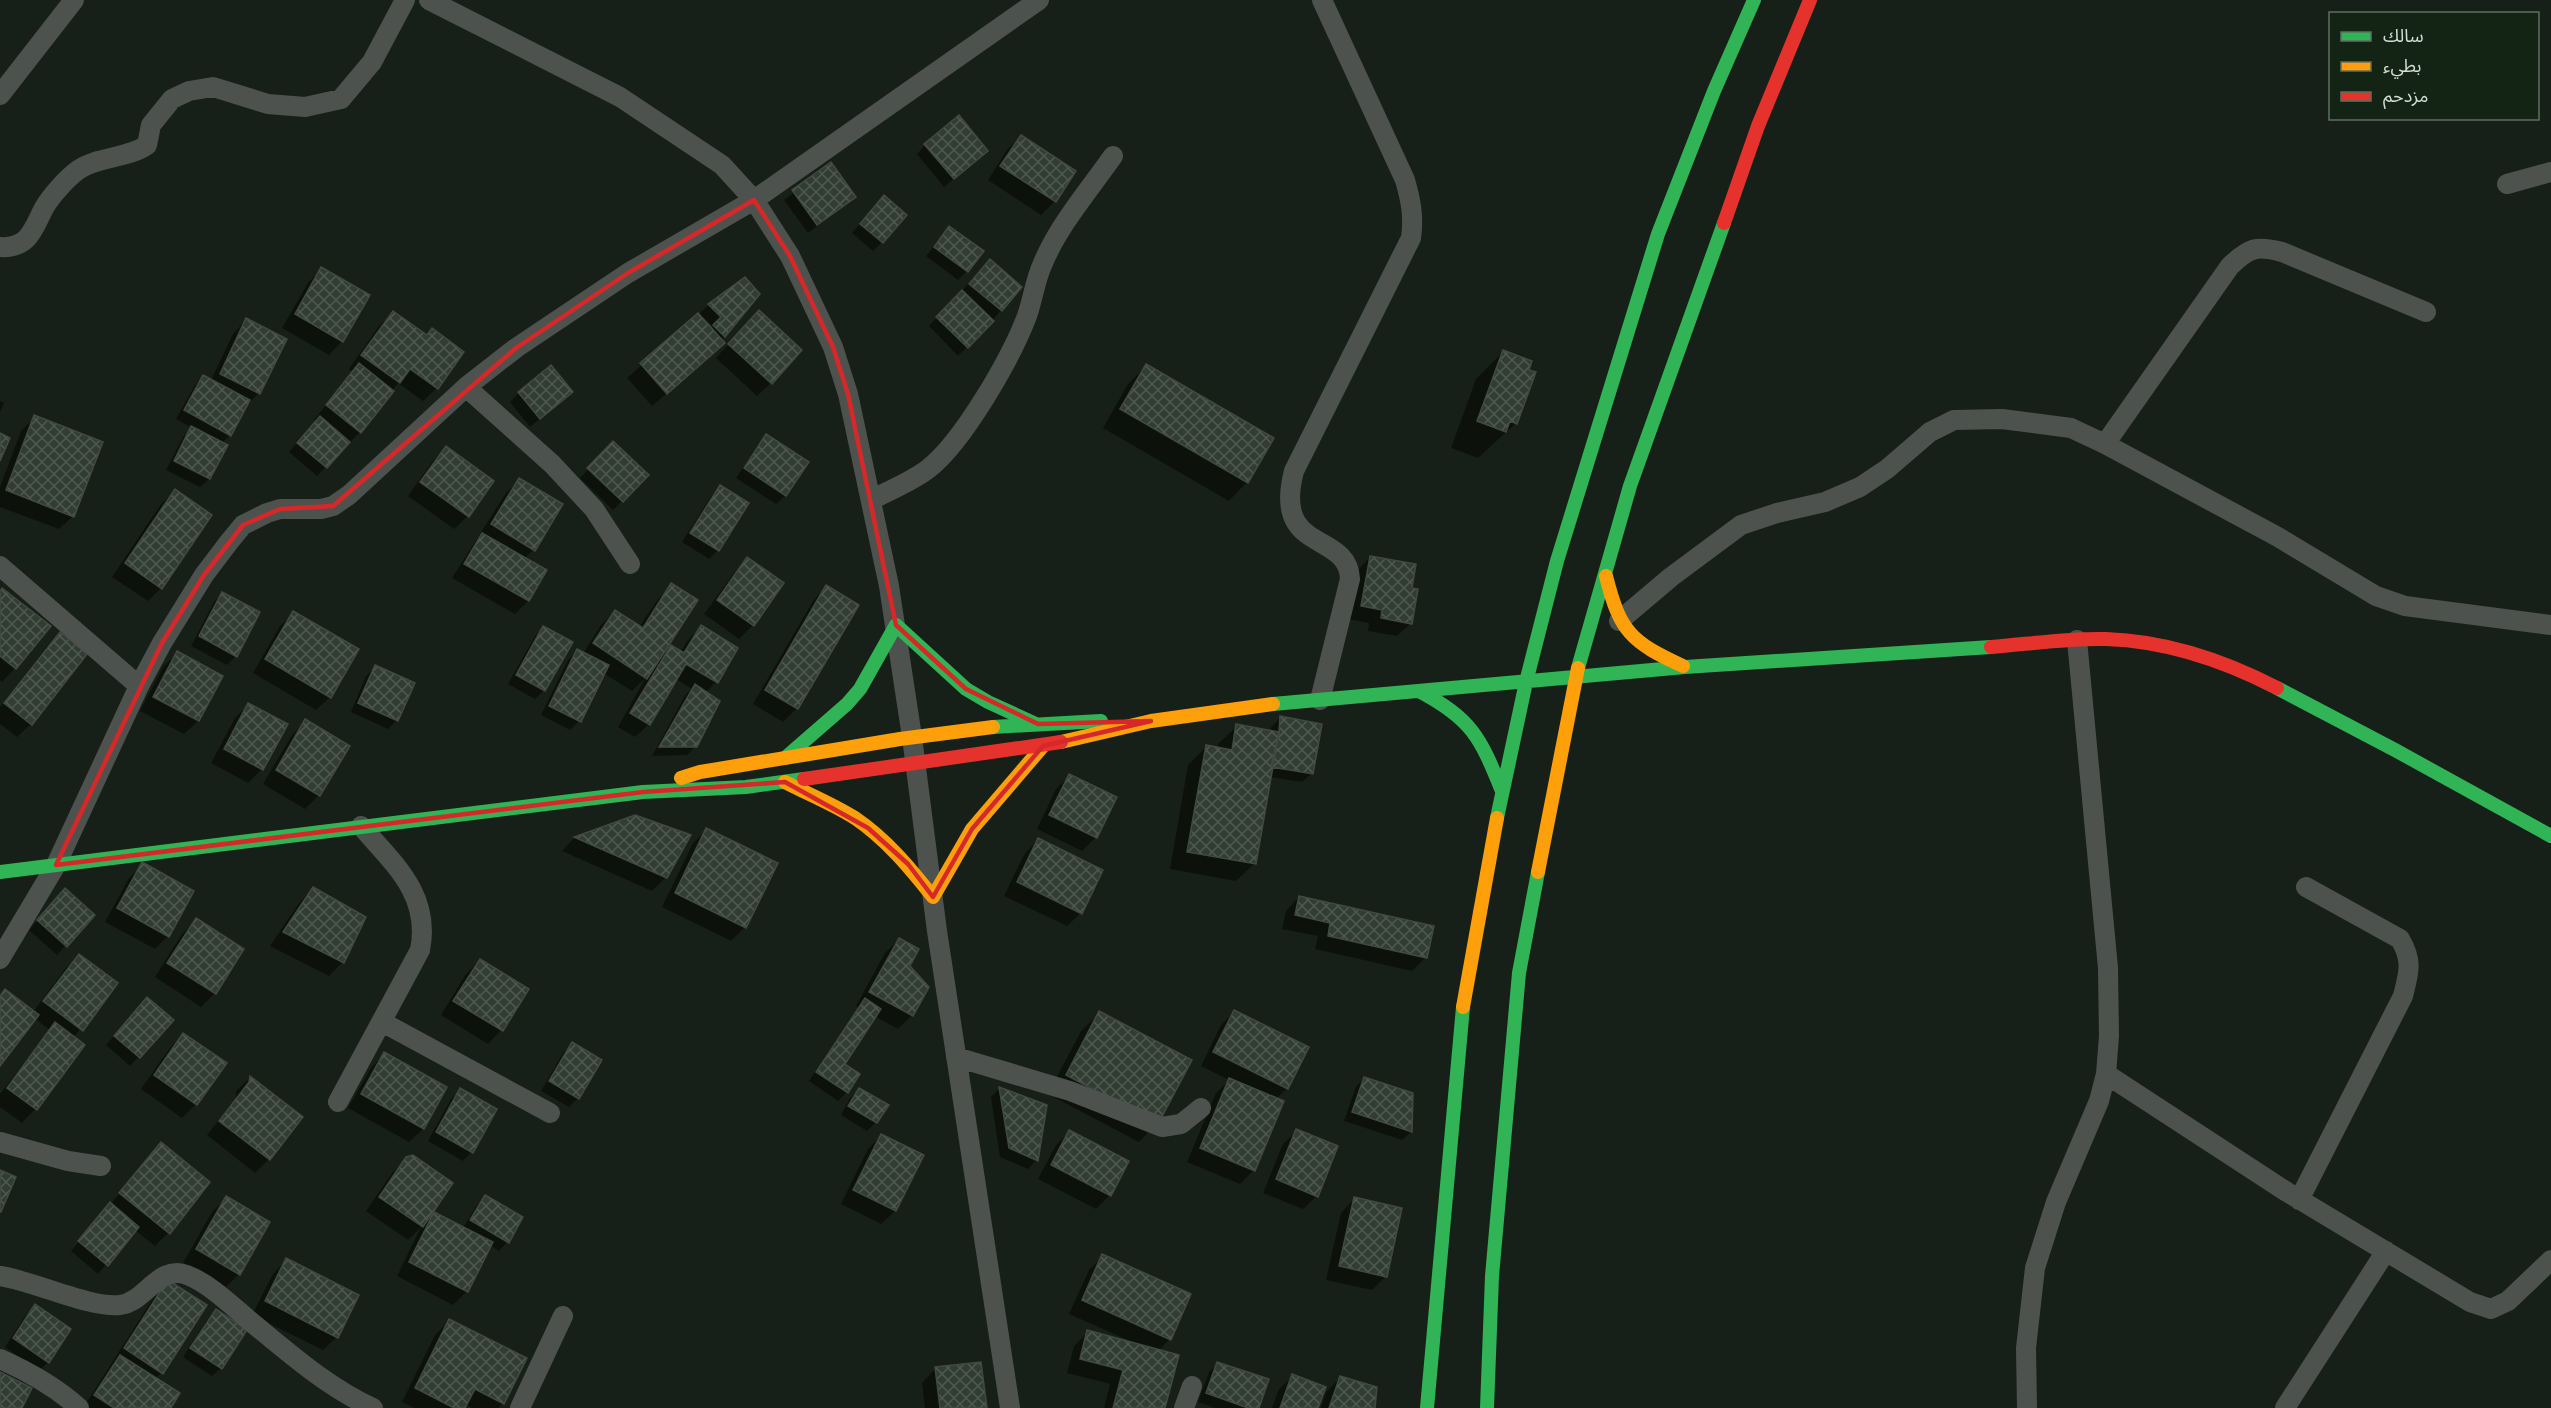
<svg xmlns="http://www.w3.org/2000/svg" width="2551" height="1408" font-family="'DM Sans','Noto Sans Arabic',sans-serif">
<defs>
<pattern id="building-cross-hatch" width="8" height="8" patternUnits="userSpaceOnUse" patternTransform="scale(1.5)"><rect width="8" height="8" fill="#313d33"/><path d="M0 0l8 8M0 8l8-8" fill="none" stroke="#4e5950"/></pattern>
</defs>
<rect width="100%" height="100%" fill="#172018"/>
<path fill="#0007" fill-rule="evenodd" d="M 1021,136 L 1074,172 L 1055,201 L 1041,215 L 988,180 L 1007,150 Z
M 925,145 L 977,159 L 944,187 L 917,154 Z
M 830,165 L 854,197 L 808,233 L 784,200 Z
M 875,206 L 882,242 L 873,251 L 852,233 Z
M 949,228 L 967,271 L 958,280 L 926,256 Z
M 321,269 L 342,341 L 329,355 L 282,328 L 308,283 Z
M 981,270 L 1020,287 L 992,321 L 958,356 L 929,326 Z
M 745,279 L 724,336 L 709,357 L 652,406 L 627,378 L 709,305 ZM 703,317 L 713,327 L 711,329 L 702,319 Z
M 393,313 L 437,388 L 423,401 L 398,383 L 360,432 L 317,476 L 289,452 L 316,421 L 314,420 L 352,372 L 349,369 L 379,326 Z
M 246,320 L 259,393 L 245,407 L 230,435 L 221,444 L 226,446 L 209,479 L 200,487 L 166,470 L 183,437 L 192,428 L 176,419 L 195,385 L 204,376 L 211,380 L 233,334 Z
M 745,326 L 771,383 L 757,396 L 716,358 Z
M 1503,352 L 1516,423 L 1478,458 L 1451,448 L 1476,379 Z
M 1146,366 L 1272,439 L 1247,482 L 1229,501 L 1103,428 L 1128,384 Z
M 571,392 L 530,427 L 510,402 L 519,393 Z
M 0,401 L 4,403 L 0,412 Z
M 35,417 L 73,516 L 59,529 L 0,507 L 0,487 L 21,431 Z
M 767,436 L 807,463 L 785,496 L 776,504 L 736,478 L 758,445 Z
M 613,443 L 647,475 L 613,510 L 580,478 Z
M 446,448 L 468,516 L 454,529 L 408,496 L 432,462 Z
M 519,480 L 533,550 L 524,559 L 528,601 L 515,614 L 452,578 L 506,493 Z
M 721,486 L 718,550 L 709,559 L 682,542 L 712,495 Z
M 175,491 L 161,588 L 148,601 L 112,577 L 161,504 Z
M 1370,557 L 1410,589 L 1411,623 L 1397,636 L 1368,631 L 1369,623 L 1348,619 L 1357,571 Z
M 747,559 L 753,625 L 739,639 L 704,614 L 734,573 Z
M 672,585 L 660,658 L 671,647 L 680,653 L 687,641 L 701,627 L 716,682 L 705,693 L 696,746 L 687,755 L 652,756 L 686,694 L 692,689 L 676,679 L 649,724 L 635,737 L 618,727 L 646,677 L 632,691 L 603,673 L 579,721 L 570,730 L 541,715 L 568,660 L 577,651 L 583,654 L 601,625 L 615,611 L 639,627 L 658,599 Z
M 826,587 L 797,708 L 783,722 L 753,704 L 813,601 Z
M 0,592 L 15,668 L 2,682 L 0,680 Z
M 222,593 L 236,656 L 227,665 L 191,646 L 214,602 Z
M 294,613 L 330,697 L 316,710 L 253,673 L 280,626 Z
M 544,628 L 544,690 L 535,699 L 508,684 L 535,636 Z
M 60,634 L 31,724 L 17,737 L 0,724 L 0,707 L 46,648 Z
M 177,653 L 221,676 L 198,721 L 184,734 L 140,711 L 163,667 Z
M 375,667 L 397,720 L 388,729 L 351,712 L 366,676 Z
M 249,704 L 286,724 L 262,769 L 248,783 L 211,763 L 235,718 Z
M 1280,718 L 1311,774 L 1302,782 L 1270,777 L 1255,863 L 1236,881 L 1170,869 L 1188,765 L 1206,747 L 1218,749 L 1218,744 L 1237,726 L 1271,732 L 1271,727 Z
M 306,721 L 319,795 L 305,809 L 263,784 L 292,735 Z
M 1069,776 L 1115,798 L 1095,838 L 1082,851 L 1037,829 L 1056,789 Z
M 635,817 L 666,877 L 652,891 L 562,851 L 574,838 Z
M 707,830 L 745,927 L 731,941 L 662,907 L 693,843 Z
M 1038,840 L 1081,913 L 1067,926 L 1004,896 L 1025,853 Z
M 143,864 L 168,936 L 155,949 L 105,922 L 129,878 Z
M 313,889 L 343,962 L 329,976 L 270,946 L 299,903 Z
M 1299,897 L 1426,957 L 1412,971 L 1315,949 L 1318,936 L 1282,929 L 1286,911 Z
M 57,899 L 93,915 L 57,955 L 29,930 Z
M 196,920 L 242,950 L 215,993 L 201,1007 L 155,977 L 182,934 Z
M 899,939 L 908,966 L 927,987 L 912,1015 L 898,1029 L 874,1016 L 843,1064 L 847,1092 L 838,1101 L 809,1081 L 858,1007 L 856,1006 L 885,953 Z
M 79,956 L 116,983 L 73,1038 L 83,1045 L 35,1109 L 22,1123 L 0,1107 L 0,1094 L 50,1030 L 34,1018 L 0,1064 L 0,997 L 33,1012 L 65,969 Z
M 480,960 L 527,990 L 501,1030 L 488,1044 L 441,1015 L 466,974 Z
M 139,1008 L 171,1020 L 130,1066 L 106,1045 Z
M 1234,1012 L 1287,1088 L 1276,1099 L 1282,1102 L 1253,1171 L 1240,1184 L 1187,1162 L 1216,1093 L 1229,1080 L 1201,1066 L 1221,1025 Z
M 1100,1013 L 1157,1123 L 1139,1142 L 1048,1094 L 1081,1031 Z
M 183,1034 L 224,1063 L 196,1104 L 182,1118 L 141,1089 L 170,1048 Z
M 572,1044 L 578,1098 L 569,1107 L 541,1091 L 563,1053 Z
M 384,1054 L 445,1088 L 423,1129 L 409,1142 L 348,1108 L 371,1068 Z
M 250,1078 L 301,1117 L 269,1159 L 255,1173 L 207,1135 L 236,1098 L 236,1091 Z
M 1364,1078 L 1412,1094 L 1411,1132 L 1402,1140 L 1344,1121 L 1356,1087 Z
M 1000,1088 L 1036,1160 L 1028,1169 L 1000,1157 L 991,1097 Z
M 460,1090 L 495,1110 L 471,1152 L 463,1161 L 428,1141 L 451,1099 Z
M 859,1090 L 876,1122 L 867,1131 L 841,1115 L 850,1098 Z
M 1297,1131 L 1317,1196 L 1303,1209 L 1263,1193 L 1283,1144 Z
M 1069,1132 L 1110,1195 L 1096,1209 L 1038,1179 L 1056,1145 Z
M 881,1136 L 922,1156 L 895,1211 L 881,1224 L 841,1204 L 868,1149 Z
M 161,1144 L 168,1233 L 155,1246 L 135,1230 L 98,1274 L 71,1251 Z
M 407,1158 L 426,1223 L 435,1214 L 463,1228 L 477,1205 L 486,1197 L 507,1242 L 499,1251 L 490,1245 L 466,1292 L 453,1305 L 397,1276 L 421,1227 L 408,1240 L 366,1211 L 393,1172 Z
M 226,1198 L 239,1274 L 226,1287 L 183,1263 L 212,1212 Z
M 1354,1199 L 1386,1276 L 1372,1290 L 1326,1280 L 1341,1213 Z
M 1103,1256 L 1170,1339 L 1158,1351 L 1164,1408 L 1104,1408 L 1110,1384 L 1067,1373 L 1074,1346 L 1088,1332 L 1132,1344 L 1132,1342 L 1069,1314 L 1089,1270 Z
M 286,1260 L 337,1337 L 323,1350 L 252,1315 L 273,1274 Z
M 166,1286 L 161,1373 L 155,1379 L 169,1408 L 83,1408 L 152,1300 Z
M 35,1306 L 48,1362 L 39,1371 L 5,1347 L 26,1315 Z
M 216,1311 L 221,1368 L 212,1376 L 183,1357 L 207,1320 Z
M 449,1321 L 503,1403 L 498,1408 L 472,1408 L 465,1404 L 464,1408 L 414,1408 L 402,1402 L 435,1335 Z
M 1218,1363 L 1257,1408 L 1215,1408 L 1198,1402 L 1209,1372 Z
M 935,1369 L 986,1408 L 925,1408 L 922,1383 Z
M 1293,1376 L 1316,1408 L 1272,1408 L 1279,1389 Z
M 1340,1378 L 1373,1408 L 1321,1408 L 1326,1392 Z"/>
<path fill="url(#building-cross-hatch)" stroke="#424942" stroke-width="1.5" d="M 959,115 L 988,151 L 954,179 L 924,144 Z
M 1021,135 L 1076,171 L 1056,202 L 1000,166 Z
M 831,162 L 856,197 L 817,225 L 792,190 Z
M 884,195 L 907,215 L 883,243 L 860,224 Z
M 949,226 L 984,251 L 968,272 L 934,247 Z
M 990,259 L 1022,287 L 1002,311 L 969,284 Z
M 321,267 L 370,295 L 343,342 L 295,314 Z
M 745,277 L 760,294 L 725,337 L 713,325 L 721,317 L 708,304 Z
M 962,290 L 994,321 L 968,348 L 936,317 Z
M 759,310 L 802,350 L 772,384 L 728,344 Z
M 393,311 L 427,335 L 432,328 L 464,352 L 438,389 L 410,369 L 400,383 L 361,355 Z
M 698,313 L 725,343 L 667,394 L 640,363 Z
M 246,318 L 287,339 L 260,394 L 220,374 Z
M 1503,350 L 1532,361 L 1529,370 L 1536,372 L 1517,424 L 1510,421 L 1506,432 L 1477,421 Z
M 359,363 L 394,391 L 361,433 L 326,405 Z
M 1146,364 L 1274,438 L 1248,483 L 1120,409 Z
M 551,365 L 573,392 L 540,419 L 518,392 Z
M 203,375 L 250,400 L 231,436 L 184,410 Z
M 34,415 L 103,442 L 74,517 L 6,490 Z
M 320,416 L 350,442 L 327,468 L 297,443 Z
M 191,426 L 228,445 L 210,479 L 174,461 Z
M 0,433 L 10,438 L 0,461 Z
M 766,434 L 809,462 L 786,496 L 744,468 Z
M 613,441 L 649,475 L 623,502 L 587,468 Z
M 446,446 L 494,481 L 469,517 L 420,482 Z
M 519,478 L 563,504 L 535,551 L 491,524 Z
M 720,485 L 749,503 L 719,551 L 690,533 Z
M 175,489 L 212,515 L 162,589 L 125,563 Z
M 482,533 L 547,570 L 529,601 L 464,564 Z
M 1370,556 L 1416,564 L 1412,588 L 1418,589 L 1412,624 L 1381,618 L 1382,610 L 1361,606 Z
M 747,557 L 784,583 L 754,626 L 717,600 Z
M 671,583 L 698,600 L 647,679 L 593,643 L 615,610 L 643,628 Z
M 826,585 L 859,605 L 798,709 L 765,690 Z
M 2,588 L 51,626 L 16,669 L 0,656 L 0,591 Z
M 222,592 L 260,612 L 237,657 L 199,636 Z
M 293,611 L 359,649 L 331,698 L 265,659 Z
M 701,625 L 738,648 L 718,683 L 686,664 L 650,725 L 630,713 L 671,645 L 684,653 Z
M 543,626 L 573,642 L 545,691 L 516,675 Z
M 60,632 L 87,654 L 32,725 L 4,703 Z
M 577,649 L 609,665 L 581,722 L 549,706 Z
M 177,651 L 223,676 L 199,721 L 153,697 Z
M 375,665 L 415,683 L 398,721 L 358,703 Z
M 695,684 L 720,701 L 697,747 L 659,747 Z
M 248,703 L 288,724 L 263,770 L 224,749 Z
M 1280,716 L 1322,724 L 1313,774 L 1271,767 L 1279,732 Z
M 305,719 L 350,746 L 320,796 L 276,770 Z
M 1236,724 L 1279,732 L 1256,864 L 1187,852 L 1206,745 L 1232,750 Z
M 1069,774 L 1117,797 L 1097,838 L 1049,815 Z
M 635,815 L 691,835 L 667,878 L 574,837 Z
M 706,828 L 778,863 L 746,928 L 675,893 Z
M 1038,838 L 1103,870 L 1082,914 L 1017,882 Z
M 142,862 L 194,891 L 169,937 L 117,908 Z
M 313,887 L 366,917 L 344,963 L 283,932 Z
M 65,888 L 95,915 L 67,947 L 37,920 Z
M 1299,896 L 1434,926 L 1427,958 L 1328,936 L 1330,923 L 1295,915 Z
M 196,918 L 244,949 L 216,994 L 167,963 Z
M 899,938 L 919,949 L 910,966 L 929,987 L 913,1016 L 869,992 Z
M 79,954 L 118,983 L 83,1031 L 43,1001 Z
M 480,959 L 529,989 L 503,1031 L 453,1001 Z
M 5,989 L 39,1015 L 0,1066 L 0,996 Z
M 147,997 L 174,1020 L 140,1058 L 114,1036 Z
M 865,998 L 881,1009 L 845,1064 L 860,1074 L 848,1093 L 816,1072 Z
M 1234,1010 L 1309,1047 L 1288,1089 L 1213,1052 Z
M 1099,1011 L 1192,1060 L 1158,1124 L 1066,1075 Z
M 55,1022 L 85,1045 L 37,1110 L 7,1088 Z
M 183,1033 L 227,1063 L 197,1105 L 154,1075 Z
M 572,1042 L 602,1060 L 579,1099 L 549,1081 Z
M 384,1052 L 447,1087 L 424,1129 L 361,1094 Z
M 250,1076 L 303,1117 L 270,1160 L 219,1121 L 249,1082 Z
M 1364,1077 L 1413,1093 L 1412,1132 L 1352,1112 Z
M 1229,1078 L 1284,1101 L 1255,1171 L 1200,1148 Z
M 999,1087 L 1047,1105 L 1038,1161 L 1009,1148 Z
M 460,1088 L 497,1109 L 473,1153 L 436,1132 Z
M 859,1088 L 889,1105 L 877,1123 L 848,1106 Z
M 1296,1129 L 1338,1146 L 1318,1197 L 1276,1179 Z
M 1069,1130 L 1129,1161 L 1111,1196 L 1051,1165 Z
M 881,1134 L 924,1155 L 896,1211 L 853,1190 Z
M 161,1142 L 210,1182 L 170,1234 L 119,1193 Z
M 413,1155 L 453,1183 L 423,1227 L 379,1197 L 406,1157 Z
M 0,1170 L 16,1177 L 1,1212 L 0,1212 Z
M 485,1195 L 523,1217 L 509,1243 L 470,1220 Z
M 226,1196 L 270,1222 L 240,1275 L 196,1249 Z
M 1354,1197 L 1402,1208 L 1387,1277 L 1339,1266 Z
M 110,1202 L 139,1227 L 108,1266 L 78,1241 Z
M 434,1212 L 493,1242 L 468,1292 L 409,1262 Z
M 1102,1254 L 1191,1294 L 1171,1340 L 1082,1300 Z
M 286,1258 L 359,1295 L 338,1338 L 265,1301 Z
M 171,1282 L 207,1305 L 163,1374 L 124,1348 L 165,1284 Z
M 35,1304 L 71,1329 L 49,1363 L 13,1338 Z
M 216,1309 L 247,1330 L 222,1369 L 190,1348 Z
M 449,1319 L 527,1358 L 504,1404 L 475,1389 L 465,1408 L 454,1408 L 415,1388 Z
M 1087,1330 L 1179,1355 L 1165,1408 L 1113,1408 L 1123,1370 L 1080,1359 Z
M 120,1355 L 180,1393 L 171,1408 L 114,1408 L 94,1395 Z
M 981,1362 L 987,1408 L 940,1408 L 935,1367 Z
M 1217,1362 L 1269,1379 L 1259,1408 L 1248,1408 L 1206,1393 Z
M 0,1372 L 32,1388 L 22,1408 L 0,1408 Z
M 1292,1374 L 1326,1387 L 1318,1408 L 1280,1408 Z
M 1340,1376 L 1377,1387 L 1375,1408 L 1329,1408 Z"/>
<g fill="none" stroke-linecap="round" stroke-linejoin="round">
<path stroke="#4e524e" stroke-width="20" d="M 429,0 L 620,97 L 722,165 L 754,200 L 790,256 L 833,347 L 848,394 L 889,586 L 912,737 L 937,931 L 1010,1408
M 0,95 L 74,0
M 2507,184 L 2551,172
M 0,247 C 29,249 33,229 44,208 C 51,196 66,179 78,170 C 98,156 127,159 147,145 L 151,125 L 172,99 L 189,91 L 213,87 L 268,104 L 305,107 L 341,99 L 372,62 L 405,0
M 466,387 L 552,464 L 594,509 L 630,564
M 2105,444 L 2230,266 C 2249,248 2256,245 2282,252 L 2426,312
M 871,500 C 890,490 911,482 928,469 C 963,442 1011,358 1027,316 C 1033,299 1035,280 1043,263 C 1059,225 1089,190 1113,156
M 0,566 L 139,686
M 1619,621 L 1671,577 L 1741,525 L 1777,513 L 1825,502 L 1860,487 L 1887,469 L 1930,432 L 1954,420 L 2002,419 L 2071,428 L 2105,444 L 2278,537 L 2376,596 L 2405,606 L 2551,625
M 1320,700 L 1350,579 C 1348,530 1272,555 1294,471 L 1411,238 C 1414,217 1411,201 1405,180 L 1322,0
M 0,959 L 56,865 L 139,686 L 162,643 L 204,575 L 229,542 L 243,525 L 267,513 L 280,509 L 321,509 L 333,506 L 349,495 L 466,387 L 516,348 L 628,273 L 754,200 L 1039,0
M 382,1022 L 550,1113
M 956,1057 L 1070,1091 L 1162,1127 L 1181,1124 L 1201,1108
M 2106,1074 L 2287,1192 L 2470,1302 L 2491,1309 L 2508,1301 L 2551,1260
M 338,1102 L 420,950 C 431,895 394,864 361,826
M 0,1142 L 68,1161 L 101,1166
M 2299,1200 L 2403,996 C 2409,972 2413,961 2400,939 L 2306,887
M 0,1276 C 34,1281 89,1308 120,1305 C 146,1302 158,1264 187,1275 C 210,1284 231,1305 250,1321 C 289,1353 327,1387 373,1408
M 0,1359 C 27,1371 57,1388 79,1408
M 520,1408 L 563,1316
M 1184,1408 L 1192,1386
M 2027,1408 L 2026,1348 L 2035,1268 L 2056,1202 L 2099,1101 L 2106,1074 L 2109,1036 L 2108,968 L 2077,640
M 2285,1408 L 2386,1251"/>
<path stroke="#30b455" stroke-width="14" d="M 1578,668 L 1630,486 L 1724,223
M 2277,688 L 2395,750 L 2551,836
M 1419,691 C 1472,719 1480,737 1502,791
M 1273,704 L 1685,667 L 1991,647
M 993,727 L 1101,721
M 785,758 L 847,704 L 860,689 L 896,625 L 966,689 L 988,702 L 1036,724
M 1497,818 L 1526,682 L 1557,561 L 1658,234 L 1714,91 L 1754,0
M 0,872 L 643,792 L 746,787 L 804,779
M 1427,1408 L 1463,1007
M 1487,1408 L 1492,1276 L 1519,973 L 1538,872"/>
<path stroke="#ff9f0a" stroke-width="14" d="M 1606,576 C 1620,632 1631,642 1683,666
M 1061,742 L 1151,721 L 1273,704
M 681,778 L 700,772 L 900,739 L 993,727
M 785,782 C 808,794 833,804 855,818 C 886,839 910,868 933,897 L 972,829 L 1043,746
M 1538,872 L 1578,668
M 1463,1007 L 1497,818"/>
<path stroke="#e5322d" stroke-width="14" d="M 1724,223 L 1758,126 L 1810,0
M 1991,647 C 2029,644 2068,638 2106,639 C 2167,641 2223,660 2277,688
M 804,779 L 1061,742"/>
</g>
<path fill="none" stroke="#d62828" stroke-width="4.5" stroke-linejoin="round" d="M 754,200 L 790,256 L 833,347 L 848,394 L 896,625 L 966,689 L 1038,724 L 1151,721 L 1043,746 L 972,829 L 933,897 L 908,864 L 868,828 L 785,782 L 643,792 L 56,865 L 162,643 L 204,575 L 243,525 L 280,509 L 333,506 L 516,348 L 628,273 Z"/>
<rect x="2329" y="12" width="210" height="108" fill="#132415" stroke="#5f6e61" stroke-width="1.5"/>
<rect x="2341" y="32" width="30" height="9" fill="#30b455" stroke="#5f6e61" stroke-width="1.5"/>
<text x="2383" y="42" font-size="18" fill="#d2ddd3">سالك</text>
<rect x="2341" y="62" width="30" height="9" fill="#ff9f0a" stroke="#5f6e61" stroke-width="1.5"/>
<text x="2383" y="72" font-size="18" fill="#d2ddd3">بطيء</text>
<rect x="2341" y="92" width="30" height="9" fill="#e5322d" stroke="#5f6e61" stroke-width="1.5"/>
<text x="2383" y="102" font-size="18" fill="#d2ddd3">مزدحم</text>
</svg>
